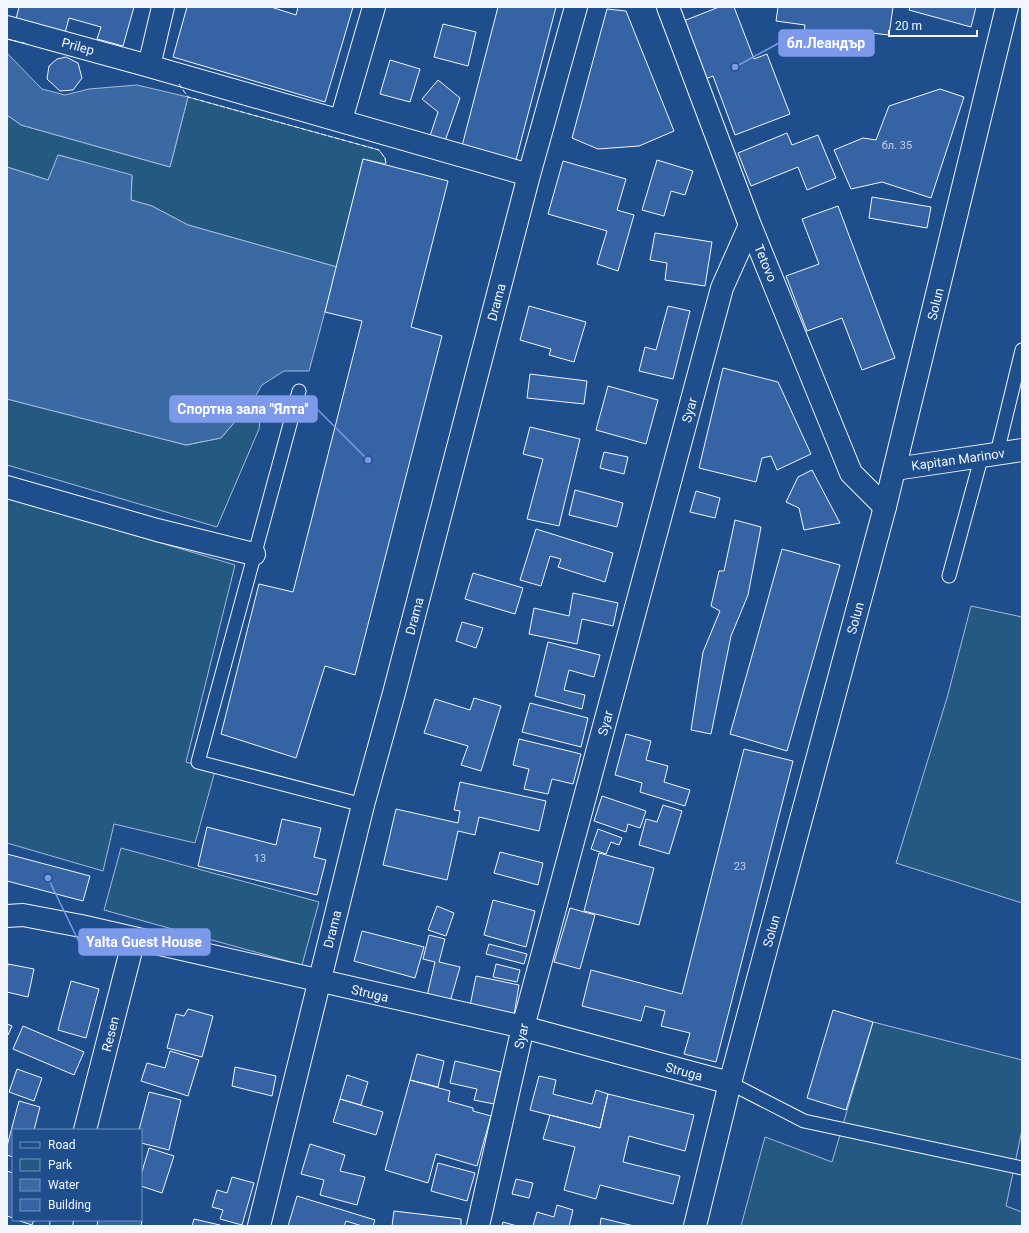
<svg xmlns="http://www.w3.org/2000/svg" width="1029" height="1233" font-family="Roboto,sans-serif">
<rect width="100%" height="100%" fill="#1f4e8c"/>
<path fill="#245a82" stroke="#a8bbd7" d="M 188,97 L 379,150 L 385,158 L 386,164 L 363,159 L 337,267 L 188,225 L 152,206 L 131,200 L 132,176 L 59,155 L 48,180 L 7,167 L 7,115 L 21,125 L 170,167 Z
M 7,399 L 186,445 L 221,438 L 252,402 L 261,410 L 259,429 L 217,527 L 7,465 Z
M 7,497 L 235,565 L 186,762 L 215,771 L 195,843 L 114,824 L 103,871 L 7,843 Z
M 971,606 L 1022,617 L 1022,903 L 896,863 L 947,698 Z
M 121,848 L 319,902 L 302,965 L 104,910 Z
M 873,1022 L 1022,1060 L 1022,1130 L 1006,1206 L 1022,1212 L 1022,1226 L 741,1226 L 765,1137 L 832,1162 Z"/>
<path fill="#3b69a3" stroke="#a8bbd7" d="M 7,53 L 42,89 L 65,95 L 89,89 L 137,85 L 188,97 L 170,167 L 21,125 L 7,115 Z
M 58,155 L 132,175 L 131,200 L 152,206 L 188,225 L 337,267 L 309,371 L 284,371 L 262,385 L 252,402 L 221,438 L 186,445 L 7,399 L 7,167 L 48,180 Z"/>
<path fill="#3563a3" stroke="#f2f6ff" d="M 19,7 L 134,7 L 123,46 L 97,39 L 101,27 L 69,18 L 65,33 L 16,19 Z
M 187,7 L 271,7 L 296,15 L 298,7 L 353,7 L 325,102 L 173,57 Z
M 498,7 L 556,7 L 515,164 L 461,150 Z
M 719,7 L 734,7 L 754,59 L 767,54 L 790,114 L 735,135 L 713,76 L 703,80 L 681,22 Z
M 778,7 L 893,7 L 889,35 L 871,33 L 869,52 L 803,44 L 805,25 L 776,21 Z
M 910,7 L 976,7 L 971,27 L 909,10 Z
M 607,9 L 626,11 L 674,131 L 639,146 L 598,149 L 572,138 Z
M 443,24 L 476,32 L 468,66 L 434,57 Z
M 66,57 L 78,63 L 82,78 L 73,90 L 60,91 L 47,79 L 49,66 L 57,59 Z
M 390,60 L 420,69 L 410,102 L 380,94 Z
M 438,80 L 460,98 L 444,144 L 429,139 L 438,112 L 422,99 Z
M 940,89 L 964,97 L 931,198 L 882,182 L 851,189 L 834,150 L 863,138 L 876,140 L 889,106 Z
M 787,133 L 792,145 L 818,135 L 836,178 L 807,190 L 798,167 L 751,186 L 738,153 Z
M 363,159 L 448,181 L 411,327 L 442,336 L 355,675 L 325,666 L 296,758 L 221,734 L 259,584 L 293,592 L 362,321 L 325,312 Z
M 657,160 L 693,171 L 685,195 L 671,191 L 664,216 L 642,210 Z
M 563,161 L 626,179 L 617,210 L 634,215 L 618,271 L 597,264 L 607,231 L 548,214 Z
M 872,197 L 931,207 L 927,228 L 869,218 Z
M 838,206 L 895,358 L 862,370 L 842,318 L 807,331 L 786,276 L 819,264 L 802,219 Z
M 655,233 L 712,242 L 705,286 L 665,280 L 667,263 L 650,260 Z
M 529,306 L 586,322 L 574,362 L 549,355 L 551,349 L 520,340 Z
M 668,306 L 690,311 L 673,379 L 639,371 L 645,347 L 656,350 Z
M 723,368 L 778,382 L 811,454 L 777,470 L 771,456 L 762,458 L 756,482 L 699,468 Z
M 530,374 L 587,381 L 584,404 L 527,398 Z
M 608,386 L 658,400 L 646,444 L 596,430 Z
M 530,427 L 580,439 L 559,526 L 527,519 L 543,459 L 523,454 Z
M 604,452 L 628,457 L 624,474 L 600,468 Z
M 812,470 L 840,523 L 804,530 L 799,508 L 786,502 L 798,477 Z
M 575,490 L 623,503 L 617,527 L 569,515 Z
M 696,491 L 720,498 L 715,518 L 690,512 Z
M 735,520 L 761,527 L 748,595 L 731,636 L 711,734 L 691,730 L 703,652 L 720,611 L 711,606 L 719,571 L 724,571 Z
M 536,529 L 613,553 L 605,582 L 558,567 L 561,559 L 550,556 L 541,586 L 520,580 Z
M 782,549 L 840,565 L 787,751 L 730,734 Z
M 473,573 L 523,588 L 515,614 L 465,599 Z
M 573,593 L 618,603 L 613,626 L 582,619 L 577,644 L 529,634 L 534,608 L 569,616 Z
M 462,622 L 483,628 L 476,648 L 456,641 Z
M 548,642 L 600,655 L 594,677 L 569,670 L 564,690 L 585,695 L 582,709 L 535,696 Z
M 474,698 L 501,706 L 481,771 L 461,765 L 468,746 L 424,733 L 435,699 L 470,710 Z
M 530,703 L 588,718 L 581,747 L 522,732 Z
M 626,734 L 651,741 L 646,760 L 668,766 L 664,782 L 690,790 L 685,806 L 640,792 L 642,783 L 615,775 Z
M 519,739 L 581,754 L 573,784 L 552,779 L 548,794 L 524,789 L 529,769 L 513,765 Z
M 744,749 L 793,761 L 716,1062 L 684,1054 L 690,1033 L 661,1026 L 665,1011 L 645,1006 L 641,1021 L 582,1006 L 591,970 L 682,994 Z
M 460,782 L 546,801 L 539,831 L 479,817 L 475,835 L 458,831 L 447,880 L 383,865 L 396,809 L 458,823 L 460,811 L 454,810 Z
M 602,796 L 646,811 L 640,828 L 628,824 L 626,832 L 594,821 Z
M 663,805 L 682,811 L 669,854 L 639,845 L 646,819 L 657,822 Z
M 282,819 L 321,828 L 314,857 L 326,860 L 317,895 L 198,866 L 207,827 L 276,845 Z
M 598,829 L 622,838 L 619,845 L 611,842 L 606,854 L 591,849 Z
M 500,852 L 543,863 L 538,885 L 494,873 Z
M 599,853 L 654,868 L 639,925 L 584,911 Z
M 7,854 L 90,876 L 83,901 L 7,881 Z
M 493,900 L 535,911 L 526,947 L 484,935 Z
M 437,906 L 454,913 L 446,936 L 428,930 Z
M 570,908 L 595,915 L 580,969 L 554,962 Z
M 362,931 L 424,947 L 415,978 L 354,961 Z
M 429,935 L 445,939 L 439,962 L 460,967 L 450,1002 L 427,996 L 435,962 L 423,959 Z
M 489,944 L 527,954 L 524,964 L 486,954 Z
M 8,964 L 34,969 L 28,997 L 7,992 L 7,971 Z
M 496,964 L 520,970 L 517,982 L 493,977 Z
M 476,976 L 519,985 L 514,1015 L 470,1006 Z
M 71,981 L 99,989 L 86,1038 L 58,1030 Z
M 188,1009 L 213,1016 L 202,1057 L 167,1048 L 176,1014 L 184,1016 Z
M 833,1010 L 873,1022 L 846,1110 L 807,1098 Z
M 7,1024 L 12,1026 L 8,1035 L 7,1034 Z
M 23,1026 L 84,1052 L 74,1075 L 13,1049 Z
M 170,1051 L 199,1060 L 188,1096 L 141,1081 L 147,1063 L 165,1068 Z
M 417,1054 L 444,1061 L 438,1087 L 410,1080 Z
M 455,1061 L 501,1072 L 494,1104 L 474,1100 L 477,1089 L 450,1083 Z
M 235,1067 L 276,1076 L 272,1096 L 232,1086 Z
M 17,1069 L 42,1078 L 34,1101 L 9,1092 Z
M 347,1075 L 368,1082 L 361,1105 L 340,1099 Z
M 539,1076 L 556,1080 L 553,1094 L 592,1104 L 596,1090 L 608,1094 L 600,1128 L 530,1110 Z
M 410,1080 L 450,1091 L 448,1101 L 473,1108 L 473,1111 L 491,1116 L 477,1166 L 436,1154 L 428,1183 L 385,1170 Z
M 149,1092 L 181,1100 L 169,1150 L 141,1143 L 141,1130 L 139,1130 Z
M 608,1094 L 694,1115 L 685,1151 L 629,1136 L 623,1162 L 680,1176 L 673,1204 L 600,1185 L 596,1199 L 564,1190 L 575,1147 L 543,1139 L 550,1115 L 600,1128 Z
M 340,1099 L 383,1112 L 376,1135 L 333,1122 Z
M 19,1101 L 40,1107 L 34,1130 L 13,1130 L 13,1157 L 7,1155 L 7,1146 Z
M 310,1144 L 345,1155 L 340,1171 L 365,1177 L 357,1205 L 320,1195 L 324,1180 L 301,1174 Z
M 149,1148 L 174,1156 L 162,1193 L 141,1186 L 141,1175 Z
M 438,1163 L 475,1173 L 467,1201 L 431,1191 Z
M 7,1171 L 13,1173 L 13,1218 L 7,1216 Z
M 232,1177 L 254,1183 L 242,1225 L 220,1219 L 223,1210 L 212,1207 L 217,1190 L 227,1193 Z
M 516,1179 L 533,1183 L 529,1198 L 512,1194 Z
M 297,1196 L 375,1220 L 373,1226 L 362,1226 L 346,1221 L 344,1226 L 288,1226 Z
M 557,1205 L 573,1210 L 569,1226 L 533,1226 L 537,1212 L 554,1217 Z
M 394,1211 L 461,1219 L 461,1226 L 392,1226 Z
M 601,1218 L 634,1226 L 600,1226 Z
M 194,1219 L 224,1226 L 192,1226 Z
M 17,1220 L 34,1220 L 32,1225 Z
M 98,1220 L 141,1220 L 142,1221 L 141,1226 L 97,1226 Z
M 503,1222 L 517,1226 L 502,1226 Z"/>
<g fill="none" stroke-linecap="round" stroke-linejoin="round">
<g stroke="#f2f6ff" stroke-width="15">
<path id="service" d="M 299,391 L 198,762 L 363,805
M 997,453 L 1022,350
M 949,576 L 982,455
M 730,1083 L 804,1121 L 1022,1168"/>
</g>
<g stroke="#f2f6ff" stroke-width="24">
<path id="minor" d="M 668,7 L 750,225 L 851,473 L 885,507
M 7,27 L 149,66 L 529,175
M 149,66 L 163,7
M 341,120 L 374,7
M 895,469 L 1022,450
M 7,487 L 157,530 L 254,554
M 85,1130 L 134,939
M 61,1226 L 62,1220
M 259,1226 L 363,805 L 394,693 L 529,175 L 576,7
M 478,1226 L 523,1027 L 722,288 L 750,225
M 695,1226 L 730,1083"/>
</g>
<g stroke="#f2f6ff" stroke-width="24">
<path id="tertiary" d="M 7,916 L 23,915 L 81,926 L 523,1027 L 730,1083 L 885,507 L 1007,7"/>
</g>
<use href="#service" stroke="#1f4e8c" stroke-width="13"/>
<use href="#minor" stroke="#1f4e8c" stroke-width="22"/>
<use href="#tertiary" stroke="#1f4e8c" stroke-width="22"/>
<path stroke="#f2f6ff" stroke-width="1" stroke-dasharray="5 2" stroke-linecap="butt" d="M 7,39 L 28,44
M 179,84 L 188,97 L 379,150 L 385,158 L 386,164"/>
</g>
<g text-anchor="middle" stroke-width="3" stroke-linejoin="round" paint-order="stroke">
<g font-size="11" fill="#c3d1e8">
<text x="897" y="149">бл. 35</text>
<text x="260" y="862">13</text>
<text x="740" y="870">23</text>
</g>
<g font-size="13" fill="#f2f6ff" stroke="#1f4e8c">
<text transform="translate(78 46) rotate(15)" y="5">Prilep</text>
<text transform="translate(766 263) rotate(68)" y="5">Tetovo</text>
<text transform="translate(496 302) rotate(-75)" y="5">Drama</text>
<text transform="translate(935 304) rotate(-76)" y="5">Solun</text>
<text transform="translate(689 410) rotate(-75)" y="5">Syar</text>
<text transform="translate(958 459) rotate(-8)" y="5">Kapitan Marinov</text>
<text transform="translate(414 616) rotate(-75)" y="5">Drama</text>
<text transform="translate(855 618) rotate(-75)" y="5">Solun</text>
<text transform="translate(605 723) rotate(-75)" y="5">Syar</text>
<text transform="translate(332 929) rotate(-76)" y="5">Drama</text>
<text transform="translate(771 931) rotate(-75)" y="5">Solun</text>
<text transform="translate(370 993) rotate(13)" y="5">Struga</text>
<text transform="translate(110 1034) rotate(-76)" y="5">Resen</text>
<text transform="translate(521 1036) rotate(-77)" y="5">Syar</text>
<text transform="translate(684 1071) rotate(15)" y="5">Struga</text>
</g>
</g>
<path fill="none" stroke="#7d9aea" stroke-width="1.5" d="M735 67L779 43M368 460L317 409M48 878L79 942"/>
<g fill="#7d9aea" stroke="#1f4e8c" stroke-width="1.5">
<circle cx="735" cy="67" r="4"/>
<circle cx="368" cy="460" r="4"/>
<circle cx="48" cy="878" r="4"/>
</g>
<g fill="#7d9aea" stroke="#7d9aea" stroke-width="1.5">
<rect x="779" y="30" width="95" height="26" rx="4"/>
<rect x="170" y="396" width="147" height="26" rx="4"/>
<rect x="79" y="929" width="131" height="26" rx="4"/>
</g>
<g font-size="14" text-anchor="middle" font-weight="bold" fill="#fff">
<text x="826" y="48">бл.Леандър</text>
<text x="243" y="414">Спортна зала "Ялта''</text>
<text x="144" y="947">Yalta Guest House</text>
</g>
<rect width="1029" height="1233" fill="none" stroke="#f2f6ff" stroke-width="16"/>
<rect x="12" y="1129" width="130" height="92" fill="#1f4e8c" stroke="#7391ba"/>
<rect x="20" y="1142" width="20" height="6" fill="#1f4e8c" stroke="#7391ba"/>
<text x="48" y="1149" font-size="12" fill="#f2f6ff">Road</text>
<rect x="20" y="1159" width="20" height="12" fill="#245a82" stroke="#7391ba"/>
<text x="48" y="1169" font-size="12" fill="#f2f6ff">Park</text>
<rect x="20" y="1179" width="20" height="12" fill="#3b69a3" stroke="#7391ba"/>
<text x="48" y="1189" font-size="12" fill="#f2f6ff">Water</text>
<rect x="20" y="1199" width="20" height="12" fill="#3563a3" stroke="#7391ba"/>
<text x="48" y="1209" font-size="12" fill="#f2f6ff">Building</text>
<path d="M889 30v6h88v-6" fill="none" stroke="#f2f6ff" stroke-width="2"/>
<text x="895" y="30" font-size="12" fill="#f2f6ff" stroke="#1f4e8c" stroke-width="3" paint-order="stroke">20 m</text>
</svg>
